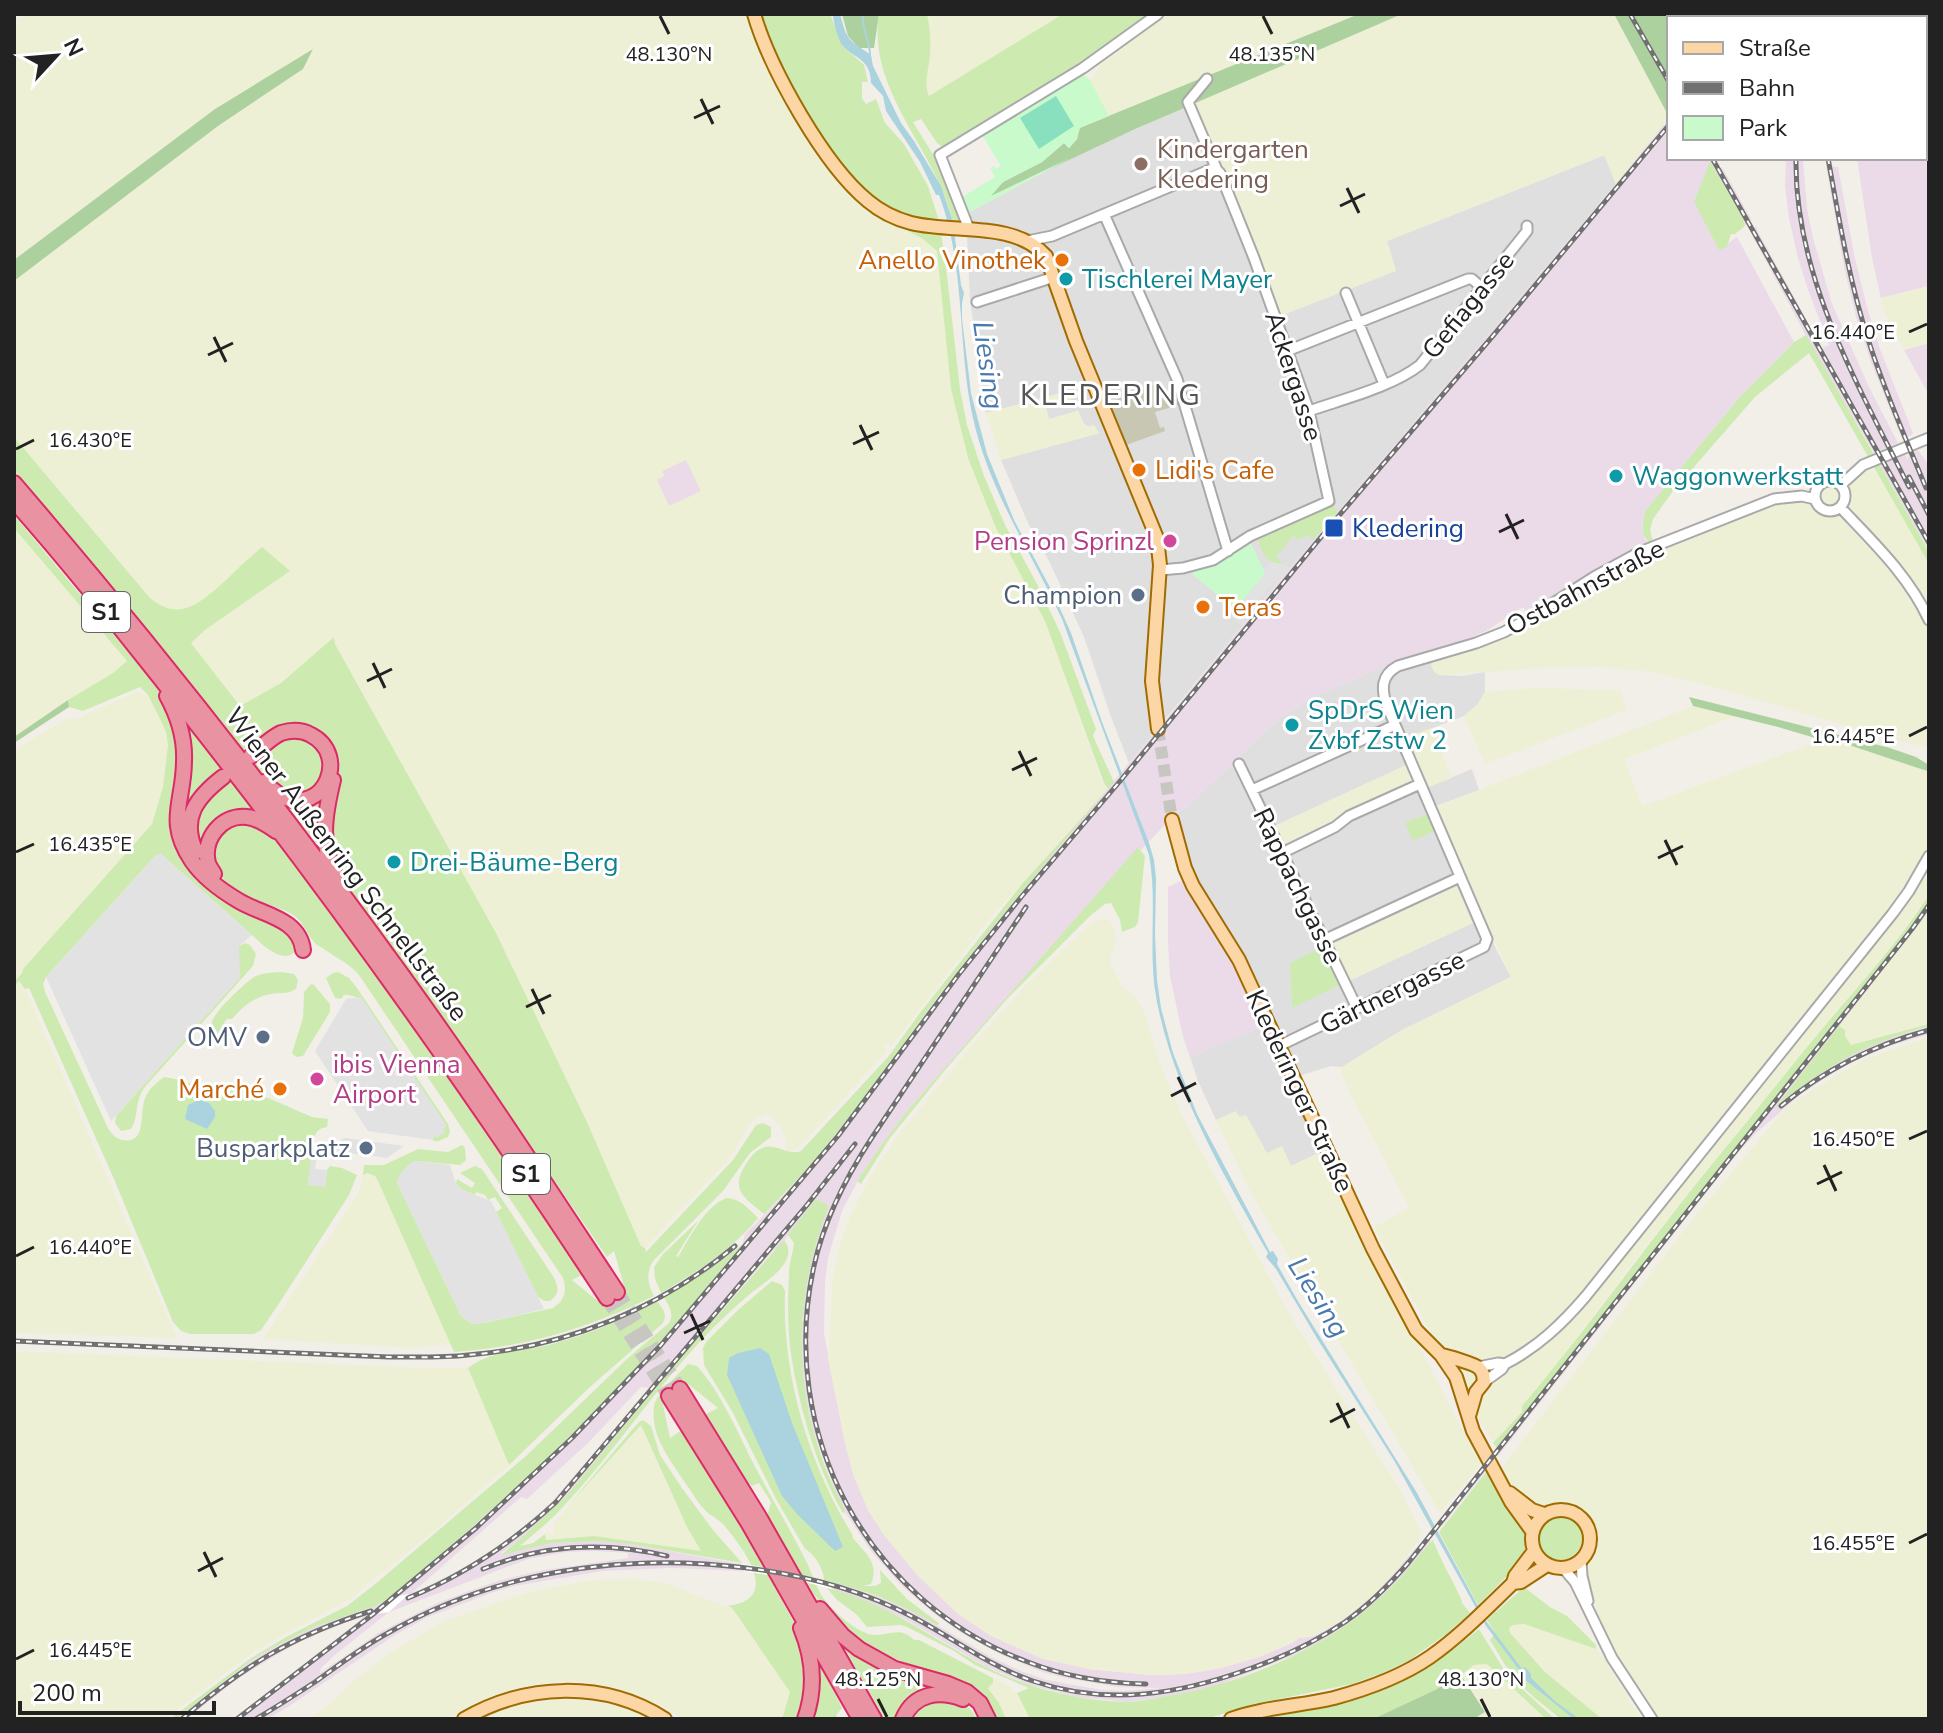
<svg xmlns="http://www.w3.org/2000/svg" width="1943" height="1733" font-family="'Nunito Sans',sans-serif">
<rect width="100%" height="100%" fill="#f2efe9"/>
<path fill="#e0dfdf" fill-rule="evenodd" d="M 1192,104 L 1396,271 L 1387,241 L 1486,202 L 1605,155 L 1616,184 L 1299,557 L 1129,763 L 1111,717 L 1084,637 L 1050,563 L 1028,523 L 1001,460 L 1099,433 L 1084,424 L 1078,411 L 1049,419 L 1045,407 L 1083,387 L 986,413 L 970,300 L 966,214 L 1072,157 Z
M 1461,642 L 1464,651 L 1433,670 L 1439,675 L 1462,676 L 1485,672 L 1485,692 L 1478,704 L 1464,716 L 1406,738 L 1426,788 L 1472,769 L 1479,790 L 1433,807 L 1497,951 L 1511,977 L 1402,1030 L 1342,1067 L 1331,1066 L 1299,1076 L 1331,1147 L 1291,1166 L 1267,1154 L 1236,1112 L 1216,1120 L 1198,1081 L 1190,1057 L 1263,1026 L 1174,857 L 1169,837 L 1168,822 L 1176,813 L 1185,809 L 1268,728 L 1286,714 L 1313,697 L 1382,667 ZM 1411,785 L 1284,844 L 1274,826 L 1275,826 ZM 1456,886 L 1472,923 L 1349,981 L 1333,944 Z"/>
<path fill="#ebdbe8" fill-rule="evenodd" d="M 1929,112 L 1929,286 L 1881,298 L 1872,258 L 1857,158 L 1925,158 L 1925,113 Z
M 1669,118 L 1669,158 L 1712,158 L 1720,249 L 1737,237 L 1794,342 L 1739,398 L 1645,511 L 1642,528 L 1645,540 L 1650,543 L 1627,555 L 1529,616 L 1523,607 L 1486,631 L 1461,642 L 1382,667 L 1313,697 L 1286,714 L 1268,728 L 1185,809 L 1176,813 L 1141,850 L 1139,848 L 908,1110 L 861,1175 L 842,1211 L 828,1258 L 825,1282 L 824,1333 L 845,1443 L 854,1477 L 1088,1669 L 1151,1675 L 1185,1674 L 1221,1668 L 1259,1657 L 1292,1643 L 1299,1638 L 1314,1636 L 1341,1621 L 1372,1597 L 1426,1537 L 1431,1541 L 1403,1575 L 1376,1602 L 1345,1626 L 1316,1644 L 1292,1656 L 1218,1685 L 1184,1694 L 1127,1702 L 1076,1697 L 1030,1685 L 985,1666 L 905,1619 L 832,1589 L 831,1582 L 843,1584 L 897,1604 L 918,1614 L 991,1657 L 1021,1671 L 1047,1680 L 1102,1690 L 1123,1691 L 1163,1688 L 1118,1687 L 1070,1679 L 1042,1672 L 1000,1654 L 960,1632 L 932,1612 L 902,1586 L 871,1551 L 845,1512 L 834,1488 L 813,1430 L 805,1392 L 801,1355 L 803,1309 L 809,1268 L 821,1226 L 829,1206 L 816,1199 L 777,1250 L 774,1250 L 685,1353 L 567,1495 L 528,1533 L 500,1554 L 552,1543 L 599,1541 L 619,1542 L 735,1563 L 741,1564 L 744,1571 L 671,1568 L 602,1571 L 514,1586 L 491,1593 L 428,1617 L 395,1635 L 288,1707 L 267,1719 L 232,1719 L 313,1659 L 365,1616 L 332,1627 L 298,1642 L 234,1681 L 187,1719 L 176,1719 L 249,1662 L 270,1649 L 314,1627 L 377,1605 L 389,1598 L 519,1486 L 639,1365 L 742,1245 L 745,1234 L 795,1184 L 812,1163 L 876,1082 L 990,928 L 1172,712 L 1299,557 L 1616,184 ZM 641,1387 L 650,1388 L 551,1503 L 519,1532 L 477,1561 L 446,1578 L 412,1593 L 521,1497 L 527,1499 L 589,1442 ZM 595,1551 L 628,1553 L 628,1558 L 544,1570 L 501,1580 L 466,1592 L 435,1604 L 380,1632 L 320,1673 L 321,1668 L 335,1655 L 389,1612 L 528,1559 L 567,1552 Z
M 1786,158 L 1803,158 L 1807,208 L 1813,238 L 1832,304 L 1870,389 L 1898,443 L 1874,453 L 1813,349 L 1750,231 L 1757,226 L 1757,230 L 1822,348 L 1829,345 L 1808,290 L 1798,258 L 1789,218 L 1785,186 Z
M 1826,165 L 1838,167 L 1854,254 L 1867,307 L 1880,349 L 1913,433 L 1912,435 L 1902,439 L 1871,362 L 1857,320 L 1845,272 Z
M 1722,167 L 1751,219 L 1745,225 L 1744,220 L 1717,173 Z
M 1929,343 L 1929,395 L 1904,350 Z
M 1918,450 L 1929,465 L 1929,551 L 1880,465 L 1880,463 L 1904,453 L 1908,460 L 1908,454 Z
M 686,459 L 702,491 L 669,507 L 656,480 L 664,476 L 662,471 Z
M 1185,879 L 1224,940 L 1264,1026 L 1190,1057 L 1183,1037 L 1170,976 L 1168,942 L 1168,887 Z
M 1929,900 L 1929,911 L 1919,926 L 1778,1104 L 1822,1071 L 1859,1050 L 1892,1037 L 1929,1026 L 1929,1034 L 1889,1046 L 1845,1065 L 1801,1094 L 1756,1133 L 1736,1154 L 1498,1456 L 1493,1452 L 1911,927 Z
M 1481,1468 L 1486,1471 L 1445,1522 L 1441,1519 Z"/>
<path fill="#c7c7b4" d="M 1157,383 L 1162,395 L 1174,389 L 1179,405 L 1155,412 L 1160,428 L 1164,427 L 1165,431 L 1126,445 L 1109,403 Z"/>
<path fill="#eef0d5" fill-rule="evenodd" d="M 29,14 L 749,14 L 873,212 L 923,239 L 937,251 L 951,389 L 968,458 L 996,528 L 1045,621 L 1103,783 L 1108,789 L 993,915 L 891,1047 L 889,1044 L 884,1045 L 887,1051 L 804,1142 L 793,1151 L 786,1150 L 785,1146 L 787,1142 L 779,1124 L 767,1113 L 764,1116 L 757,1117 L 750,1124 L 735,1150 L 725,1163 L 645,1248 L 641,1246 L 587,1122 L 496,933 L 335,644 L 334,638 L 281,683 L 240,706 L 190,642 L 205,630 L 289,572 L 202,601 L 195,606 L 175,610 L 161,607 L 150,598 L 14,437 L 14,281 L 218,126 L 303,69 L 311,50 L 215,109 L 14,260 L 14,21 ZM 686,460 L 701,491 L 669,506 L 657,480 L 664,476 L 662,471 Z
M 927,14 L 1063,14 L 928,97 L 925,89 L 930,55 L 930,29 Z
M 1158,14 L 1359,14 L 1109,116 L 1090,80 L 1115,45 Z
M 1402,14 L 1614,14 L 1669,118 L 1616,184 L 1604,155 L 1387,241 L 1396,271 L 1278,317 L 1192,104 Z
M 1929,286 L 1929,343 L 1904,350 L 1885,314 L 1881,298 Z
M 1084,387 L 1084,395 L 1046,407 L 1049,419 L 1078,411 L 1083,424 L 1087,427 L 1094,425 L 1099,433 L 1104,432 L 1001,460 L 986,413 Z
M 1875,470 L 1929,564 L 1929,748 L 1873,734 L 1711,686 L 1652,672 L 1599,667 L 1544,668 L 1438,675 L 1433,670 L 1431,665 L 1433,660 L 1503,638 L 1536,620 L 1593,583 L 1636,560 L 1846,478 Z
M 14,528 L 127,661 L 113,673 L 68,700 L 14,737 Z
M 1537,688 L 1620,690 L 1627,710 L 1485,764 L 1464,716 L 1478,704 L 1485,692 Z
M 138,691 L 148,695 L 166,732 L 168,745 L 163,787 L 152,824 L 23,969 L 22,973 L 14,982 L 14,750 L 66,719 L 78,718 Z
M 1693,706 L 1736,716 L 1624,759 L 1642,806 L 1822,740 L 1843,743 L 1913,765 L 1929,773 L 1929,895 L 1895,942 L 1819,1032 L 1646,1246 L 1550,1373 L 1522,1406 L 1522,1412 L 1493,1443 L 1457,1382 L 1374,1227 L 1409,1208 L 1351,1095 L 1341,1073 L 1342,1067 L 1402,1030 L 1511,977 L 1433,808 Z
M 1432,728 L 1452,778 L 1426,788 L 1406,738 Z
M 1408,764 L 1412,777 L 1411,785 L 1283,844 L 1274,826 Z
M 1457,886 L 1473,923 L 1349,981 L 1332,944 Z
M 1929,911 L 1929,1024 L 1851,1045 L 1839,1026 Z
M 1105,918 L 1111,922 L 1117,937 L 1110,961 L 1121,985 L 1134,995 L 1143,1009 L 1161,1066 L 1184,1119 L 1287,1310 L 1403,1495 L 1422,1534 L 1398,1569 L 1372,1597 L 1341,1621 L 1314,1636 L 1299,1638 L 1292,1643 L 1259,1657 L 1221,1668 L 1185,1674 L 1151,1675 L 1088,1669 L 1043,1659 L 991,1636 L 958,1614 L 918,1576 L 883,1534 L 868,1510 L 854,1477 L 845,1443 L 828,1359 L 833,1277 L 840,1244 L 852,1212 L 871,1175 L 895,1139 L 976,1041 L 1024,987 L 1092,922 Z
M 19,981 L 25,989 L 85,1126 L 177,1338 L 14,1333 L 14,986 Z
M 1929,1037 L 1929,1719 L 1657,1719 L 1611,1648 L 1599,1617 L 1585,1570 L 1586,1563 L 1595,1548 L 1596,1537 L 1592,1524 L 1584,1513 L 1570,1506 L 1556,1505 L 1542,1510 L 1515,1494 L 1500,1470 L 1696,1215 L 1785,1109 L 1818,1086 L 1865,1059 Z
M 1236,1111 L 1239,1117 L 1246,1115 L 1267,1153 L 1282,1146 L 1291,1166 L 1322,1152 L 1380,1273 L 1481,1464 L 1440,1513 L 1250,1191 L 1216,1120 Z
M 367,1173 L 375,1176 L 378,1181 L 452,1344 L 415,1348 L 263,1339 L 359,1192 L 363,1175 Z
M 14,1351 L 428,1368 L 468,1368 L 509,1465 L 440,1526 L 350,1599 L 256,1650 L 165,1719 L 14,1719 Z
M 641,1424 L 688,1529 L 702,1552 L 594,1536 L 545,1540 L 546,1531 L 551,1535 L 554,1534 L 553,1524 Z
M 638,1579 L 664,1583 L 731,1608 L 790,1692 L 782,1719 L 683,1719 L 659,1704 L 617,1688 L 582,1682 L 554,1682 L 521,1687 L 489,1697 L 449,1719 L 309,1719 L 326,1707 L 357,1678 L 393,1651 L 442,1622 L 528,1592 L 593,1580 Z
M 1524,1624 L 1596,1649 L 1605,1659 L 1641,1719 L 1602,1719 L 1564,1690 L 1545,1672 L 1510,1633 L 1509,1628 L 1513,1625 Z
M 1487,1664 L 1491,1667 L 1546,1719 L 1473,1719 L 1485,1711 L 1461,1675 L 1474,1665 Z
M 993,1678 L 1007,1685 L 1017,1693 L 1030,1719 L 1006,1719 L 999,1703 L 988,1688 L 992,1683 Z
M 568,1698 L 606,1701 L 636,1712 L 649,1719 L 479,1719 L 511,1705 L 539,1700 Z"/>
<path fill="#cdebb0" d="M 749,14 L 830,14 L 843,46 L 864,65 L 868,82 L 862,82 L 862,98 L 866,104 L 876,99 L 885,123 L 904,144 L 928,186 L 939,221 L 945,258 L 960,389 L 967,425 L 984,476 L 1006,527 L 1036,582 L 1060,632 L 1096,729 L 1093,736 L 1114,782 L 1108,789 C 1049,859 990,928 935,1001 C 880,1074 830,1150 764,1214 C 745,1198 729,1190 746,1164 C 750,1157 757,1149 765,1147 C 778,1144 788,1156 801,1151 L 888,1057 L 920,1013 L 1022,884 L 1108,789 L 1104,783 L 1045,621 L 996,528 L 968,458 L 951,389 L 937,251 L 923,239 L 873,212 L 844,186 L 820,153 Z
M 879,14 L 927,14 C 930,28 931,41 930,55 C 929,69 923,83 929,96 L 1063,14 L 1158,14 L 1115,45 L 945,149 L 937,143 L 921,119 L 913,122 L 939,164 L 963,222 L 953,222 C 949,210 946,198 941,187 C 917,133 868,77 879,14 Z
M 1710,161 L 1744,220 L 1745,226 L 1735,234 L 1731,234 L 1727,247 L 1719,250 L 1694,202 Z
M 1806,335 L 1919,534 L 1929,553 L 1929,564 L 1809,353 L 1755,397 L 1673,491 L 1653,519 L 1650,530 L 1653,542 L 1650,543 C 1639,535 1643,523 1645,511 L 1739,398 L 1794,342 Z
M 14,437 L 150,598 C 180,623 201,602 225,581 C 237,569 249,558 262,547 L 290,571 L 205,630 L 191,643 L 240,706 L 281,683 L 334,637 L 335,644 L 496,933 L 587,1122 L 641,1246 L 645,1248 L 646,1252 L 733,1160 L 756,1125 L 763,1123 L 771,1127 L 771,1137 L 750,1153 L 723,1191 L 654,1260 C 645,1273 648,1284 654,1296 C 589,1328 527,1347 454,1352 L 378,1181 L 375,1176 L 367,1173 L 363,1175 L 364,1165 L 384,1165 L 418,1149 L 448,1152 L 462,1145 L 465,1148 L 466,1160 L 460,1165 L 414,1161 L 397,1183 L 461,1316 L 472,1324 L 484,1323 L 553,1308 C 565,1300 567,1291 563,1278 L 359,975 C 349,963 336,958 324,949 C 319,945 318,947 314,942 C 307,934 304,924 296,917 C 286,909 272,907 261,902 C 245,896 212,878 211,858 C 210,851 215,841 216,834 L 239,820 L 268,829 L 337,921 L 458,1091 L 582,1275 L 572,1280 L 599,1302 L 624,1286 L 614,1251 L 607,1257 L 426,994 L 342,881 C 340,876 336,870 334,865 C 332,856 329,812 330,802 C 332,788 340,775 339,760 C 336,734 307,717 283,725 C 269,729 258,741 247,749 L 253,757 L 289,733 L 323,746 L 326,777 L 308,794 L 288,795 L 267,781 L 95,565 L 14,470 Z
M 1334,504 L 1337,513 L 1313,540 L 1308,535 L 1298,540 L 1293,536 L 1276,557 L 1283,564 C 1266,562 1263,557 1258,540 L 1260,536 Z
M 14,515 L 157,687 L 169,705 L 180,737 L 176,797 L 205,878 L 287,925 L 297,949 C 287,963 274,953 264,946 L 161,854 L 155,856 L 46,977 L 43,984 L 46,994 L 108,1128 C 112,1134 115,1138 122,1140 C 149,1145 138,1110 146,1096 C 150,1088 157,1082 164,1077 L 181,1080 L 228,1098 L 234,1083 L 312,1117 L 328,1119 L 327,1127 C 320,1128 317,1130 314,1138 L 308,1185 L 325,1186 L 327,1170 L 330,1166 L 342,1168 L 357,1175 L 349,1195 L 278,1305 L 261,1330 L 254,1334 L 190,1334 L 181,1331 L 173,1322 L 114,1179 L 29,988 L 25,989 L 19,981 L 14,986 L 14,982 L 22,973 L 23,969 L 152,824 L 163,787 L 168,745 L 166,732 L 161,721 L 148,695 L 140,687 L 83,711 L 69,707 L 68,700 L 113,673 L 127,661 L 14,528 Z
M 181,716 L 257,815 L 244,813 L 204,847 L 198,850 L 193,818 L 220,771 C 197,785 187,799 184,826 Z
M 327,790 L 325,859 L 281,799 Z
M 1428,814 L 1436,830 L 1413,841 L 1405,823 Z
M 1138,847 L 1145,856 L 1138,922 L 1135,927 L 1122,932 L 1120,920 L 1111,903 L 1105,904 L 1090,916 L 1008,998 L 946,1069 L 890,1138 L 861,1184 L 857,1181 L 883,1143 L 908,1110 Z
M 1929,895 L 1929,900 L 1911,927 L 1497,1448 L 1493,1443 L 1522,1412 L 1522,1406 C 1590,1326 1651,1238 1718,1157 C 1753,1115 1787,1071 1822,1029 C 1859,985 1898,943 1929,895 Z
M 245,943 L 250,945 L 256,954 L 253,966 L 144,1088 C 134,1104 139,1117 131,1129 L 121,1131 L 115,1123 L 116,1116 L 239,978 L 239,946 Z
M 1322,947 L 1340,985 L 1292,1008 L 1290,963 Z
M 281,972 L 294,974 L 298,980 L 296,989 C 287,995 280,992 271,994 C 254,997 242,1007 232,1019 L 227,1019 L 224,1023 L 225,1028 L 219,1034 L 216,1034 C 213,1030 211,1028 212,1022 C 214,1012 246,981 256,976 C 264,973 272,972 281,972 Z
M 338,972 L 349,978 L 357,988 L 448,1124 L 450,1131 L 448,1137 L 438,1141 L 433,1141 L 434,1135 L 446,1126 L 361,998 C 355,998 350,994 344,995 L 341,999 L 335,998 L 326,978 L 333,973 Z
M 311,984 L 314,985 L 330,1004 L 330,1012 L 303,1056 L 296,1057 L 292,1053 L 303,1018 L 304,992 Z
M 1929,1024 L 1929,1026 C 1866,1043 1825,1066 1775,1108 L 1839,1026 L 1845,1030 L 1845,1036 L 1851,1045 Z
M 475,1166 L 482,1169 L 553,1276 C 558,1286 561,1293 550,1301 L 544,1301 L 538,1297 L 496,1212 L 502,1208 L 495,1197 L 488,1200 L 485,1195 L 476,1192 L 475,1195 L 463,1190 L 456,1184 L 457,1179 L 472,1188 L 475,1183 L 460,1173 Z
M 727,1198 C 741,1199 749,1209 758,1218 C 732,1250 696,1272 661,1293 L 655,1279 L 654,1267 L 663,1254 L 698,1221 L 676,1256 L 678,1257 C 689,1239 706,1204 727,1198 Z
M 816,1199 L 829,1206 C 798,1283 792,1370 819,1449 C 823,1463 829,1477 835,1490 C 839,1497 843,1504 845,1512 L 843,1513 C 816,1467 799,1406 791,1354 C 787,1328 788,1299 789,1273 C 789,1263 793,1253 794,1243 L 788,1235 Z
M 784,1240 C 801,1262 764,1282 750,1294 C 737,1305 725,1316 714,1327 C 658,1384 615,1452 561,1509 C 548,1523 534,1534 520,1546 L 533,1543 L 545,1534 L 546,1540 L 594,1536 L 701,1551 L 688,1529 L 641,1425 L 567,1507 L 631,1431 L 639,1422 L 643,1420 L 651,1426 L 660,1455 L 682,1488 L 713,1530 L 742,1563 L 630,1544 L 599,1541 L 552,1543 L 501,1555 L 528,1532 L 567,1495 L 685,1353 Z
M 742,1245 C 708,1285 675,1326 639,1365 C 562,1449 477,1524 390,1597 L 378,1605 L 314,1627 L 270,1649 L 249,1662 L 176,1719 L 170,1719 L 251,1658 L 286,1637 L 347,1606 L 374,1585 L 526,1456 L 628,1358 L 669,1323 C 675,1314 668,1305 664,1297 L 698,1277 Z
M 772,1281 L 782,1285 L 785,1291 C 782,1374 808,1463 852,1534 L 853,1538 C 865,1553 880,1563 871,1584 L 863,1586 L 875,1586 L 881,1583 L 880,1570 L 907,1599 L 940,1624 L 937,1625 C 902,1604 864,1589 824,1580 C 824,1569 814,1554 805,1549 L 776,1499 L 733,1413 L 704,1365 L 703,1348 L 706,1342 L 738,1310 Z
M 657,1301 C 662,1308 669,1315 662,1324 L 590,1387 L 509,1465 L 468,1368 C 490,1350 525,1352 552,1344 C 589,1334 624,1320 657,1301 Z
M 688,1364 L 697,1366 C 720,1392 735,1426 750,1457 C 767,1490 786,1522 803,1555 C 811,1569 815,1586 824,1599 C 833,1611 858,1634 874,1635 C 889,1635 901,1626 914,1640 L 919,1640 L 993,1678 L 993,1683 L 988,1688 L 999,1703 L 1006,1719 L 995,1719 L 983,1696 L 970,1687 L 921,1671 L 876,1649 L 845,1632 L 813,1593 L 767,1517 L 771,1502 L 759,1483 L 752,1486 L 746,1481 L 706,1414 L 718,1408 L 688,1384 L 662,1400 L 670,1438 L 682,1430 L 755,1551 L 799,1632 L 810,1665 L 801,1719 L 782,1719 L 790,1692 L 732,1608 L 728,1606 C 783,1599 743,1548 723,1524 C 717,1518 709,1515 704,1509 C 697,1502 692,1492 686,1484 C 671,1461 650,1436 654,1407 C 655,1394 679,1374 688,1364 Z
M 1487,1471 L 1502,1502 L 1505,1502 L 1525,1528 L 1525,1556 L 1520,1563 L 1478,1605 L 1439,1532 Z
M1538 1538a22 22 0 1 1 44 0a22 22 0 1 1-44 0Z
M 1433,1540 C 1441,1562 1453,1580 1462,1601 L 1462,1603 L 1470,1613 L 1449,1632 L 1408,1661 L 1382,1673 L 1352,1684 L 1254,1704 L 1206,1719 L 1030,1719 L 1017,1693 L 1029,1688 L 975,1665 L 954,1651 L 907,1627 L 900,1625 L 867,1627 L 856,1614 L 837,1600 L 827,1588 C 892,1603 942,1647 1001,1674 C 1040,1691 1083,1701 1125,1702 C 1137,1702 1149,1699 1161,1697 C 1230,1687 1306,1657 1361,1614 C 1375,1602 1389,1590 1401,1577 C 1412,1565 1421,1551 1433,1540 Z
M 1524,1587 L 1550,1607 L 1567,1616 L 1596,1645 L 1596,1649 L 1524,1624 L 1513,1625 L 1509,1628 L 1510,1633 L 1545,1672 L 1602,1719 L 1561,1719 L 1536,1699 L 1517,1682 L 1505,1665 L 1490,1640 L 1495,1633 L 1487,1620 Z
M 1479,1629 L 1508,1676 L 1555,1719 L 1546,1719 L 1487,1664 L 1474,1665 L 1461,1675 L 1435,1690 L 1373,1719 L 1265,1719 C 1295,1712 1326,1709 1356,1699 C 1407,1684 1439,1662 1479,1629 Z
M 840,1641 C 873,1668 896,1676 937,1687 C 913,1692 911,1700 897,1719 L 885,1719 Z
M 817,1658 L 842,1708 L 836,1715 L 838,1719 L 810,1719 Z
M 929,1698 C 954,1701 963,1695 977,1719 L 907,1719 Z"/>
<path fill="#add19e" d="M 842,14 L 879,14 L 874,48 L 859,48 L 848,36 Z
M 1359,14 L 1402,14 L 1133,130 L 988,198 L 1003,182 L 1042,162 L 1064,143 L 1069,148 L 1077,139 L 1079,128 Z
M 1614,14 L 1696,14 L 1699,18 L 1669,18 L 1669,117 Z
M 313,49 L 303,69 L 218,126 L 14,281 L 14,260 L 215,109 Z
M 1689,697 L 1890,748 L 1916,757 L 1929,765 L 1927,771 L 1843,743 L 1822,740 L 1778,727 L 1693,706 Z
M 68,700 L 69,707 L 14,743 L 14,737 Z
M 1461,1675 L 1485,1712 L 1473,1719 L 1373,1719 L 1435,1690 Z"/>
<path fill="#c8facc" d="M 1081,72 L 1090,80 L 1109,116 L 1080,128 L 1077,139 L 1069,148 L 1064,143 L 1042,162 L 1003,182 L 991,196 L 1072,157 L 966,214 L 961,200 L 962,197 L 995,177 L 990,168 L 994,166 L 996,169 L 1001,166 L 981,133 Z
M 1248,543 L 1251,544 L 1264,570 L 1264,575 L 1238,606 L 1234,608 L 1193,575 L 1194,570 L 1223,561 Z"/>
<path fill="#88e0be" d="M 1056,96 L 1074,126 L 1039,149 L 1020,118 Z"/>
<path fill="#e2e2e2" d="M 1271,562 L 1283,564 L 1290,568 L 1272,589 L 1269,587 L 1260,598 L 1262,601 L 1243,626 L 1231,616 L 1264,575 L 1264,570 Z
M 161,854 L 252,935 L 239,946 L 240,978 L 111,1121 L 46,977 L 155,856 Z
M 361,997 L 447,1126 L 443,1128 L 445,1132 L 437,1138 L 435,1135 L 433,1140 L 368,1131 L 315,1051 L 346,999 Z
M 344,1138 L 404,1146 L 387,1158 L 328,1150 Z
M 311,1157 L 317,1157 L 315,1169 L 327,1170 L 325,1187 L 308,1185 Z
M 414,1161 L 450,1165 L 456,1184 L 463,1190 L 491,1201 L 544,1309 L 484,1323 L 472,1324 L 461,1316 L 397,1183 L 399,1175 L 406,1167 Z"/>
<path fill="#aad3df" d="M 833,14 L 840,14 C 847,41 849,40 871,55 L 873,66 L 901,123 L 914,141 L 941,186 L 953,222 L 961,285 L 964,293 L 962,303 L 962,319 L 971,393 L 987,454 L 1014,520 L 1053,593 L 1071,633 L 1102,722 L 1149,843 L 1154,860 L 1156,878 L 1155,934 L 1157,980 L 1161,1008 L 1173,1053 L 1197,1114 L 1270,1252 L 1273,1251 L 1278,1259 L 1277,1264 L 1299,1303 L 1417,1493 L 1486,1621 L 1522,1669 L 1525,1667 L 1531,1674 L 1531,1678 L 1556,1702 L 1579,1719 L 1574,1719 L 1517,1673 L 1520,1671 L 1486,1626 L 1395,1462 L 1318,1340 L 1276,1269 L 1266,1257 L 1268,1253 C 1223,1174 1175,1092 1157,1002 C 1147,953 1158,903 1149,855 L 1062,619 C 1032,553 989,491 973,418 C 957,345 966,266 939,195 L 936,195 L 920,162 L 886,111 L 883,96 L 871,83 C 871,59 855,59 843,46 C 838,40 833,21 833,14 Z
M 199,1100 L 209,1103 L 215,1111 L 215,1117 L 207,1129 L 185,1119 L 188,1105 Z
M 760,1348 L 769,1354 L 792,1423 L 843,1547 L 835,1551 L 797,1514 L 782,1496 L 727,1375 L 729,1358 L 738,1353 Z"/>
<path fill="#fff" d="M 741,1564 L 782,1570 L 831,1582 L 832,1589 L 797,1580 L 744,1571 Z
M 409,1594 L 389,1612 L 368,1615 L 388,1598 Z"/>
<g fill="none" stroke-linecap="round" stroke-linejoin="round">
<path stroke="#aad3df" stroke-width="2" d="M 863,14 C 861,28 870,41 870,55"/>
<path stroke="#c8c6c1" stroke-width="12" stroke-dasharray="12 6" stroke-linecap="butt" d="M 1158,729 L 1172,820"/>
<path stroke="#c8c6c1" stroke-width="14" stroke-dasharray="14 7" stroke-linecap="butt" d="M 617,1292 L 680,1389
M 607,1298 L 669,1396"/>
<g stroke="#a9a9a9" stroke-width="13">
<path id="minor" d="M 1924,14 L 1924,18
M 1925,53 L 1929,77
M 1104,214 L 1177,379 L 1228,551
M 969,229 L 940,155 L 1083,68 L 1158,14
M 1027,241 L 1052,236 L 1212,169 L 1217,170
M 1346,293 L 1384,384
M 977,302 L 1054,277
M 1287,351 L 1468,279 L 1472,279 L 1482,288
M 1309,411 C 1343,399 1392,387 1420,365 L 1527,231 L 1527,226
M1815 496a15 15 0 1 1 30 0a15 15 0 1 1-30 0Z
M 1841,485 L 1863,465 L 1929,438
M 1840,507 C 1873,542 1909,576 1929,620
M 1160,570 L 1183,568 L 1213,560 L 1250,536 L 1329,501 L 1309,411 L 1254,258 L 1220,173 L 1217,170 L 1188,102 L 1207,79
M 1239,764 L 1357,1008
M 1252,790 L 1395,725
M 1282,853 L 1335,827 L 1349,816 L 1420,784
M 1324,940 L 1460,877
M 1279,1046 L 1484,947 L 1487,939 L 1387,706 C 1381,689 1381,675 1398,666 L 1476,643 L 1504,632 L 1533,616 L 1594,577 L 1640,552 L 1774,499 L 1802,496 L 1815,499
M 1478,1367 L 1498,1363 L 1505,1364
M 1484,1382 L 1502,1369 L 1505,1364 C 1538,1347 1562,1324 1586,1296 L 1893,913 L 1909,891 L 1929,856
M 1581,1560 L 1582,1576 L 1588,1601
M 1563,1568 L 1575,1582 L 1612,1658 L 1652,1719"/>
</g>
<g stroke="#a06b00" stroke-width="16">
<path id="major" d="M 754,14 C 770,69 824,165 868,201 C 881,212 896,219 911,223 C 955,234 1012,220 1046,256 L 1076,341 L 1157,538 L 1160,565 L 1152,681 L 1158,729
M 1172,820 L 1185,868 L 1193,886 L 1239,960 L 1373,1249 L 1416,1330 L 1441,1355 L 1456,1377 L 1473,1431 L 1511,1502 L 1532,1531
M 1441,1355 C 1447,1356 1475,1364 1479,1368 C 1481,1370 1482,1372 1483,1374 L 1484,1382 L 1476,1392 L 1469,1416
M 1510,1493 L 1532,1510 L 1544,1514
M1532 1539a29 29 0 1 1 58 0a29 29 0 1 1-58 0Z
M 1513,1583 L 1521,1582 L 1547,1565
M 464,1719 C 526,1683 604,1680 665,1719
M 1231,1719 C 1264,1707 1300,1706 1334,1698 C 1367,1689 1401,1677 1430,1657 C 1460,1636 1486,1609 1513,1583 L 1515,1576 L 1534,1551"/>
</g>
<g stroke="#dc2a67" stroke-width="18">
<path id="highway" d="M 14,483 C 153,645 285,813 410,986 C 482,1086 549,1189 617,1292
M 14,501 C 75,570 133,644 191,717 C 339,904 476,1098 607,1298
M 167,696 C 178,716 185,738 184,761 C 184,802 165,821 192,861 C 203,877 222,891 239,901 C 262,915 299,918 303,950
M 251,756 C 261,748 270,738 281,733 C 291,730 302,730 311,735 C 350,755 324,815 284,797 C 276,794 270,787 264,782
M 333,780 C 325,813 319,844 336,876
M 196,852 C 180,818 197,797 223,777
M 214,874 C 212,870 209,867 208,863 C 202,839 222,814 247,817 C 258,818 267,825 276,831
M 680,1389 L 759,1517 L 874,1719
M 669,1396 L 749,1524 L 860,1719
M 820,1609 L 843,1636 L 859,1649 L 895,1669 L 948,1684 L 967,1692 L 980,1703 L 988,1719
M 801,1628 C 814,1659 816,1688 805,1719
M 903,1719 C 914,1693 939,1690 963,1699"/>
</g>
<use href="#minor" stroke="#fff" stroke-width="9"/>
<use href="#major" stroke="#fcd6a4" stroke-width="12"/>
<use href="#highway" stroke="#e892a2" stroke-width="14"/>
<g stroke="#707070" stroke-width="5">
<path id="rail" d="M 1630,14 L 1669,82
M 1802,14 L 1803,18
M 1745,18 L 1747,14
M 1825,18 L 1827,14
M 1712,158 L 1929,543
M 1796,158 C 1794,276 1858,385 1909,487
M 1828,158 C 1839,219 1849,280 1868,339 C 1884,390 1906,439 1926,488
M 1909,477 L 1929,515
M 1026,907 L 871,1139 C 845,1179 824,1220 814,1266 C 777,1433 867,1602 1028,1662 C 1066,1677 1106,1683 1146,1684
M 1781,1106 C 1825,1069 1874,1045 1929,1030
M 14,1341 L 389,1357 C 415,1357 442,1358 468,1355 C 565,1347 660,1309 735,1246
M 483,1569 C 543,1544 604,1541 667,1556
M 408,1598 C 464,1575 512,1543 556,1502 L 807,1205 L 855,1144
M 182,1719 C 245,1665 292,1636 371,1611
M 237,1719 L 372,1615 L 476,1528 L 572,1438 L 661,1345 L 838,1136 L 959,974 L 1022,896 L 1121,780 L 1331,525 L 1492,337 L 1669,125
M 256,1719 C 276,1707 295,1695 315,1682 C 339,1665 362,1647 388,1633 C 478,1581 582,1560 685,1563 C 761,1566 842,1580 911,1616 C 952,1637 988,1666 1033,1681 C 1107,1706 1177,1695 1249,1669 C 1283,1657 1315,1642 1345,1622 C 1369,1605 1390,1584 1409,1562 L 1912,929 L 1929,905"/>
</g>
<use href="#rail" stroke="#fff" stroke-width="2" stroke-dasharray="6" stroke-linecap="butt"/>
</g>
<path fill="none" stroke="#222" stroke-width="3" d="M 660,16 L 669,34M 1263,16 L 1272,34M 701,99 L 713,124M 694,118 L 720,106M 1347,188 L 1359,213M 1340,206 L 1365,194M 1909,332 L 1927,324M 214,337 L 226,362M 208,355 L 233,343M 860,425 L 872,450M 853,444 L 879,432M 16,449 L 34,440M 1506,514 L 1518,539M 1499,532 L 1524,520M 373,663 L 385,688M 367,681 L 392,669M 1909,736 L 1927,727M 1019,751 L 1031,776M 1012,770 L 1037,758M 1665,840 L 1677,865M 16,852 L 34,844M 1658,858 L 1683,846M 532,989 L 544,1014M 526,1007 L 551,995M 1178,1077 L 1190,1102M 1171,1096 L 1196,1083M 1909,1139 L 1927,1131M 1824,1165 L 1836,1191M 1817,1184 L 1842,1172M 16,1256 L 34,1247M 691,1314 L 703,1340M 684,1333 L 710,1321M 1337,1403 L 1349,1428M 1330,1422 L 1355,1409M 1909,1543 L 1927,1534M 204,1552 L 216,1577M 198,1571 L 223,1558M 16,1659 L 34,1650M 878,1699 L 887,1717M 1481,1699 L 1490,1717"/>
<circle fill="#8d6e63" stroke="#fff" stroke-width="3" cx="1141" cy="164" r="8"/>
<g fill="#e8710a" stroke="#fff" stroke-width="3">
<circle cx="1062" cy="260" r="8"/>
<circle cx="1139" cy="470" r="8"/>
<circle cx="1203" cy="607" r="8"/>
<circle cx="280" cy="1089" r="8"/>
</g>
<g fill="#0f9aa8" stroke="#fff" stroke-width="3">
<circle cx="1066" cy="279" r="8"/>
<circle cx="1616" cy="476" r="8"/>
<circle cx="1292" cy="725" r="8"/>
<circle cx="394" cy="862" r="8"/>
</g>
<rect fill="#1a4fb4" stroke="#fff" stroke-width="3" x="1324" y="518" width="20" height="20" rx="4"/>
<g fill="#d1479c" stroke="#fff" stroke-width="3">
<circle cx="1170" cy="541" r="8"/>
<circle cx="317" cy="1079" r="8"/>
</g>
<g fill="#5c6f8a" stroke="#fff" stroke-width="3">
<circle cx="1138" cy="595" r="8"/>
<circle cx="263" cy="1037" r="8"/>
<circle cx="366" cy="1148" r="8"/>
</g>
<g text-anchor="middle" stroke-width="6" stroke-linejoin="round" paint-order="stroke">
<g fill="#fff" stroke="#646464" stroke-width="2">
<rect x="82" y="592" width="48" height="40" rx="6"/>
<rect x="502" y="1154" width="48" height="40" rx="6"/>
</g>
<g font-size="24" font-weight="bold" fill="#222">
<text x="106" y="620">S1</text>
<text x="526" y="1182">S1</text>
</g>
<g font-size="26" fill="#785e54" stroke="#fff" text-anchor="start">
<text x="1157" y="158">Kindergarten<tspan x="1157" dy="30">Kledering</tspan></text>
</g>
<g font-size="26" fill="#c56008" stroke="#fff" text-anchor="end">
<text x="1046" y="269">Anello Vinothek</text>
<text x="1155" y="479" text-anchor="start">Lidi's Cafe</text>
<text x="1219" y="616" text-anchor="start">Teras</text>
<text x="264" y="1098">Marché</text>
</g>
<g font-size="26" fill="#0d838f" stroke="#fff" text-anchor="start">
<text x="1082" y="288">Tischlerei Mayer</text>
<text x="1632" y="485">Waggonwerkstatt</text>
<text x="1308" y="719">SpDrS Wien<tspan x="1308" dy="30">Zvbf Zstw 2</tspan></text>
<text x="410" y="871">Drei-Bäume-Berg</text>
</g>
<g font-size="26" fill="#222" stroke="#fff">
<text transform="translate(1468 305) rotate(-51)" y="9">Gefiagasse</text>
<text transform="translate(1294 376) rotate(72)" y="9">Ackergasse</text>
<text transform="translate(1585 587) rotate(-28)" y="9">Ostbahnstraße</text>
<text transform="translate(347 864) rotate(53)" y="9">Wiener Außenring Schnellstraße</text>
<text transform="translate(1298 886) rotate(64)" y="9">Rappachgasse</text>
<text transform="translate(1392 992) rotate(-26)" y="9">Gärtnergasse</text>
<text transform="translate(1300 1091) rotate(65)" y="9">Klederinger Straße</text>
</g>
<g font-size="26" fill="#164399" stroke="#fff" text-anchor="start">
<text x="1352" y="537">Kledering</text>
</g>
<g font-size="26" fill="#b23c85" stroke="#fff" text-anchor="end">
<text x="1154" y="550">Pension Sprinzl</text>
<text x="333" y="1073" text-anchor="start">ibis Vienna<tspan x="333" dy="30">Airport</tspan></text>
</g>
<g font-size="26" fill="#4e5e75" stroke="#fff" text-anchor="end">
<text x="1122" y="604">Champion</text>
<text x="247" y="1046">OMV</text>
<text x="350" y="1157">Busparkplatz</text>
</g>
<g font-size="28" font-style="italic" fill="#4a7aab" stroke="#fff">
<text transform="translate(989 365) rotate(82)" y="10">Liesing</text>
<text transform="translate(1319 1297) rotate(58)" y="10">Liesing</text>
</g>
<g font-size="30" letter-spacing="2" fill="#555" stroke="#fff">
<text x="1111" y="405">KLEDERING</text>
</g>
</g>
<g font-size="20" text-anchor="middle" fill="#222" stroke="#fff" stroke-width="6" stroke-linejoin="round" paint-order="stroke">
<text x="669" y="61">48.130°N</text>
<text x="1272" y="61">48.135°N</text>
<text x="1853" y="339">16.440°E</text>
<text x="90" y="447">16.430°E</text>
<text x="1853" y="743">16.445°E</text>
<text x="90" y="851">16.435°E</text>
<text x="1853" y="1146">16.450°E</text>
<text x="90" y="1254">16.440°E</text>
<text x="1853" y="1550">16.455°E</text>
<text x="90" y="1657">16.445°E</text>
<text x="878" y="1686">48.125°N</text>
<text x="1481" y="1686">48.130°N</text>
</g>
<rect width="1943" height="1733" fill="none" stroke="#222222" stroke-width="32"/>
<rect x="1667" y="16" width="260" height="144" fill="#ffffff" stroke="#a7a7a7" stroke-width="2"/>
<rect x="1683" y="42" width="40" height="12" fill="#fcd6a4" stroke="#a7a7a7" stroke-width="2"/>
<text x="1739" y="56" font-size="24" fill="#222222">Straße</text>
<rect x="1683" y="82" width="40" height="12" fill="#707070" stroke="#a7a7a7" stroke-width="2"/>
<text x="1739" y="96" font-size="24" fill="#222222">Bahn</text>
<rect x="1683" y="116" width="40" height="24" fill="#c8facc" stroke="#a7a7a7" stroke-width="2"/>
<text x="1739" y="136" font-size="24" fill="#222222">Park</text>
<g transform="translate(56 56) rotate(64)" stroke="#ffffff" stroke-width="6" paint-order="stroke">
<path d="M0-6L14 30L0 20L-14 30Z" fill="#222222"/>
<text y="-12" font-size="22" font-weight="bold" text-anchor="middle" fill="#222222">N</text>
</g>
<path d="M20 1701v12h194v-12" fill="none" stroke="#222222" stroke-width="4"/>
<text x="32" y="1701" font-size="24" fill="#222222" stroke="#ffffff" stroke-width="6" paint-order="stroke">200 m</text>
</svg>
